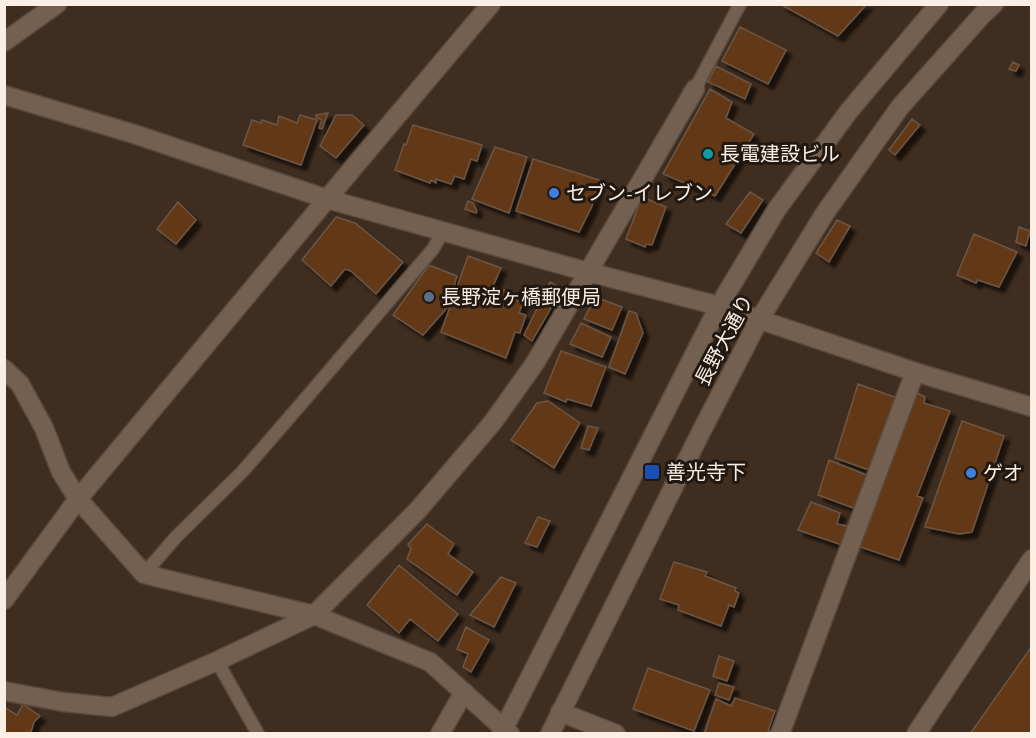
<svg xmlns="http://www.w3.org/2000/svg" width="1036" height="738" font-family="'Zilla Slab','Noto Sans JP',serif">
<defs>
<filter id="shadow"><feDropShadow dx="5.5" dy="5.5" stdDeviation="1.5" flood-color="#0009"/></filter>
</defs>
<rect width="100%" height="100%" fill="#3f2d1f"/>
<path fill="#633913" stroke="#6b5647" stroke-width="1.5" filter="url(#shadow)" d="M 780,4 L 867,4 L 838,36 Z
M 740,27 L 786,50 L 768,84 L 722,61 Z
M 1013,62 L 1019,65 L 1016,71 L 1009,69 Z
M 716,66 L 751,84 L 745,99 L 708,82 Z
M 710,89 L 732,102 L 726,118 L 754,134 L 715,196 L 663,174 Z
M 328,113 L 322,129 L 319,128 L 322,120 L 316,117 L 316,115 Z
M 300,115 L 317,120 L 301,165 L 243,145 L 252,120 L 261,123 L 262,120 L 277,125 L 279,116 L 297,123 Z
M 336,115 L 352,115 L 364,125 L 336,158 L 320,146 Z
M 912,119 L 920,125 L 895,155 L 889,150 Z
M 413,125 L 482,145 L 477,161 L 471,159 L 464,179 L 455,176 L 451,184 L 436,179 L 436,183 L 431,180 L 430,183 L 395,170 L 404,144 L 406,145 Z
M 495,147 L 527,157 L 509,213 L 472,199 Z
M 533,159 L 599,180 L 592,206 L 579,232 L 516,211 Z
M 750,192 L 763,200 L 741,233 L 726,224 Z
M 642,197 L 666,207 L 652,245 L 646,244 L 645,247 L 626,239 Z
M 468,201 L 473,203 L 477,211 L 476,213 L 465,209 Z
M 178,202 L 196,220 L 176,244 L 157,229 Z
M 336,217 L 355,223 L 403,262 L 376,294 L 351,271 L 345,269 L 331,286 L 302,260 Z
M 837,220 L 850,226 L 829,262 L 816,253 Z
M 1019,227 L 1030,231 L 1026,246 L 1016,242 Z
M 974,234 L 1017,252 L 999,287 L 978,280 L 976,283 L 957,275 Z
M 468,256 L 501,268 L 493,286 L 506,291 L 505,297 L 523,302 L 519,313 L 526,315 L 520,333 L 515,332 L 506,358 L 441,332 Z
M 429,265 L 457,276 L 448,307 L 423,335 L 393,315 Z
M 550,282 L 562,289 L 532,341 L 524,335 Z
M 595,297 L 622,307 L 612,330 L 584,319 Z
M 629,311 L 636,313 L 643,333 L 625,374 L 609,367 Z
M 581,323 L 611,337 L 602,357 L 570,344 Z
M 561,351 L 606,367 L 591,406 L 567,399 L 566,402 L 544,393 Z
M 858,384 L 897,398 L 869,470 L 835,458 Z
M 917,393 L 925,397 L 924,403 L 950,411 L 917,496 L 923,498 L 899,560 L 858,546 Z
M 548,401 L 580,423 L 554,468 L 511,440 L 537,403 Z
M 962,421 L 1004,436 L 972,532 L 959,534 L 925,527 Z
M 588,426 L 598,428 L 589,450 L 581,448 Z
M 829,460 L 869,476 L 856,509 L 818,495 Z
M 811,502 L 840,513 L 837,524 L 848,526 L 842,545 L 798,530 Z
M 538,517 L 550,521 L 537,547 L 525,543 Z
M 427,524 L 454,544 L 448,554 L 473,572 L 457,595 L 407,559 L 411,549 L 408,544 Z
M 674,562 L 707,572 L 705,576 L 736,588 L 735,591 L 739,593 L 734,607 L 729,605 L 721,626 L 678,610 L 679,605 L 660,599 Z
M 399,565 L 458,614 L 438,641 L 410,619 L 399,633 L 367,605 Z
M 501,577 L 516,583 L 494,627 L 470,615 Z
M 466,627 L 489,640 L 471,672 L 463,667 L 468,654 L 457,649 Z
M 1032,646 L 1032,734 L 970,734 Z
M 719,656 L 734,661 L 727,681 L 713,676 Z
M 648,668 L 710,690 L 694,731 L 633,709 Z
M 719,683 L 734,687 L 729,700 L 715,695 Z
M 735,698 L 775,711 L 768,731 L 773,732 L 772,734 L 704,734 L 716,699 L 731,706 Z
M 23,704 L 40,716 L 34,722 L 31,732 L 4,734 L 4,707 L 17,715 Z"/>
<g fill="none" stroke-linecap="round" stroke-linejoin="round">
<g stroke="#59493d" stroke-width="15">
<path id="lane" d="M 695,89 L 740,4
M 144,574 L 176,537 L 243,471 L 307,397 L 433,249 L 443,232
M 217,661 L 258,734"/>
</g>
<g stroke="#59493d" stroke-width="21">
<path id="street" d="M 4,369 L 20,384 L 44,428 L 61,472 L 78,499 L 144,574 L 314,615 L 430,662 L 510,734
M 4,600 L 78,499 L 327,199 L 491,4
M 4,691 L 63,702 L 112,707 L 217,661 L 314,615 L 418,510 L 493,422 L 535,363 L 695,89
M 560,712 L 616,734
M 440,734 L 464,692
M 780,734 L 915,372"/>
</g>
<g stroke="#59493d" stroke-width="21">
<path id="secondary" d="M 4,42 L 57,4
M 4,95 L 134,134 L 327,199 L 588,272 L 719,306 L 915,372 L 1032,407
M 501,734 L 719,306 L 777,209 L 849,111 L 939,4
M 550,734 L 702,430 L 759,320 L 825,213 L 900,107 L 982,15 L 994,4
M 916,734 L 1032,559"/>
</g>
<use href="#lane" stroke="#746050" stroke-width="12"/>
<use href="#street" stroke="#746050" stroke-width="18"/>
<use href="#secondary" stroke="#746050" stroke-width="18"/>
</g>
<circle fill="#0f9aa8" stroke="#201811" stroke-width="2" cx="708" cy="154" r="6"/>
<g fill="#3f7fe0" stroke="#201811" stroke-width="2">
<circle cx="554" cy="193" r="6"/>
<circle cx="971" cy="473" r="6"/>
</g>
<circle fill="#5c6f8a" stroke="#201811" stroke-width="2" cx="429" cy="297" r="6"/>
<rect fill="#1a4fb4" stroke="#201811" stroke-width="2" x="644" y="464" width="16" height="16" rx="3"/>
<g text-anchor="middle" stroke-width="6" stroke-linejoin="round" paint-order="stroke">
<g font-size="20" fill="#faeee5" stroke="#201811" text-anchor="start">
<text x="720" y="161">長電建設ビル</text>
<text x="566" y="200">セブン-イレブン</text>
<text x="441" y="304">長野淀ヶ橋郵便局</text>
<text x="666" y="479">善光寺下</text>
<text x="983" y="480">ゲオ</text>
</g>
<g font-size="20" fill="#faeee5" stroke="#201811">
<text transform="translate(724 340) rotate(-62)" y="7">長野大通り</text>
</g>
</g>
<rect width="1036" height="738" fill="none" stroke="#faeee5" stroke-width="12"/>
</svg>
